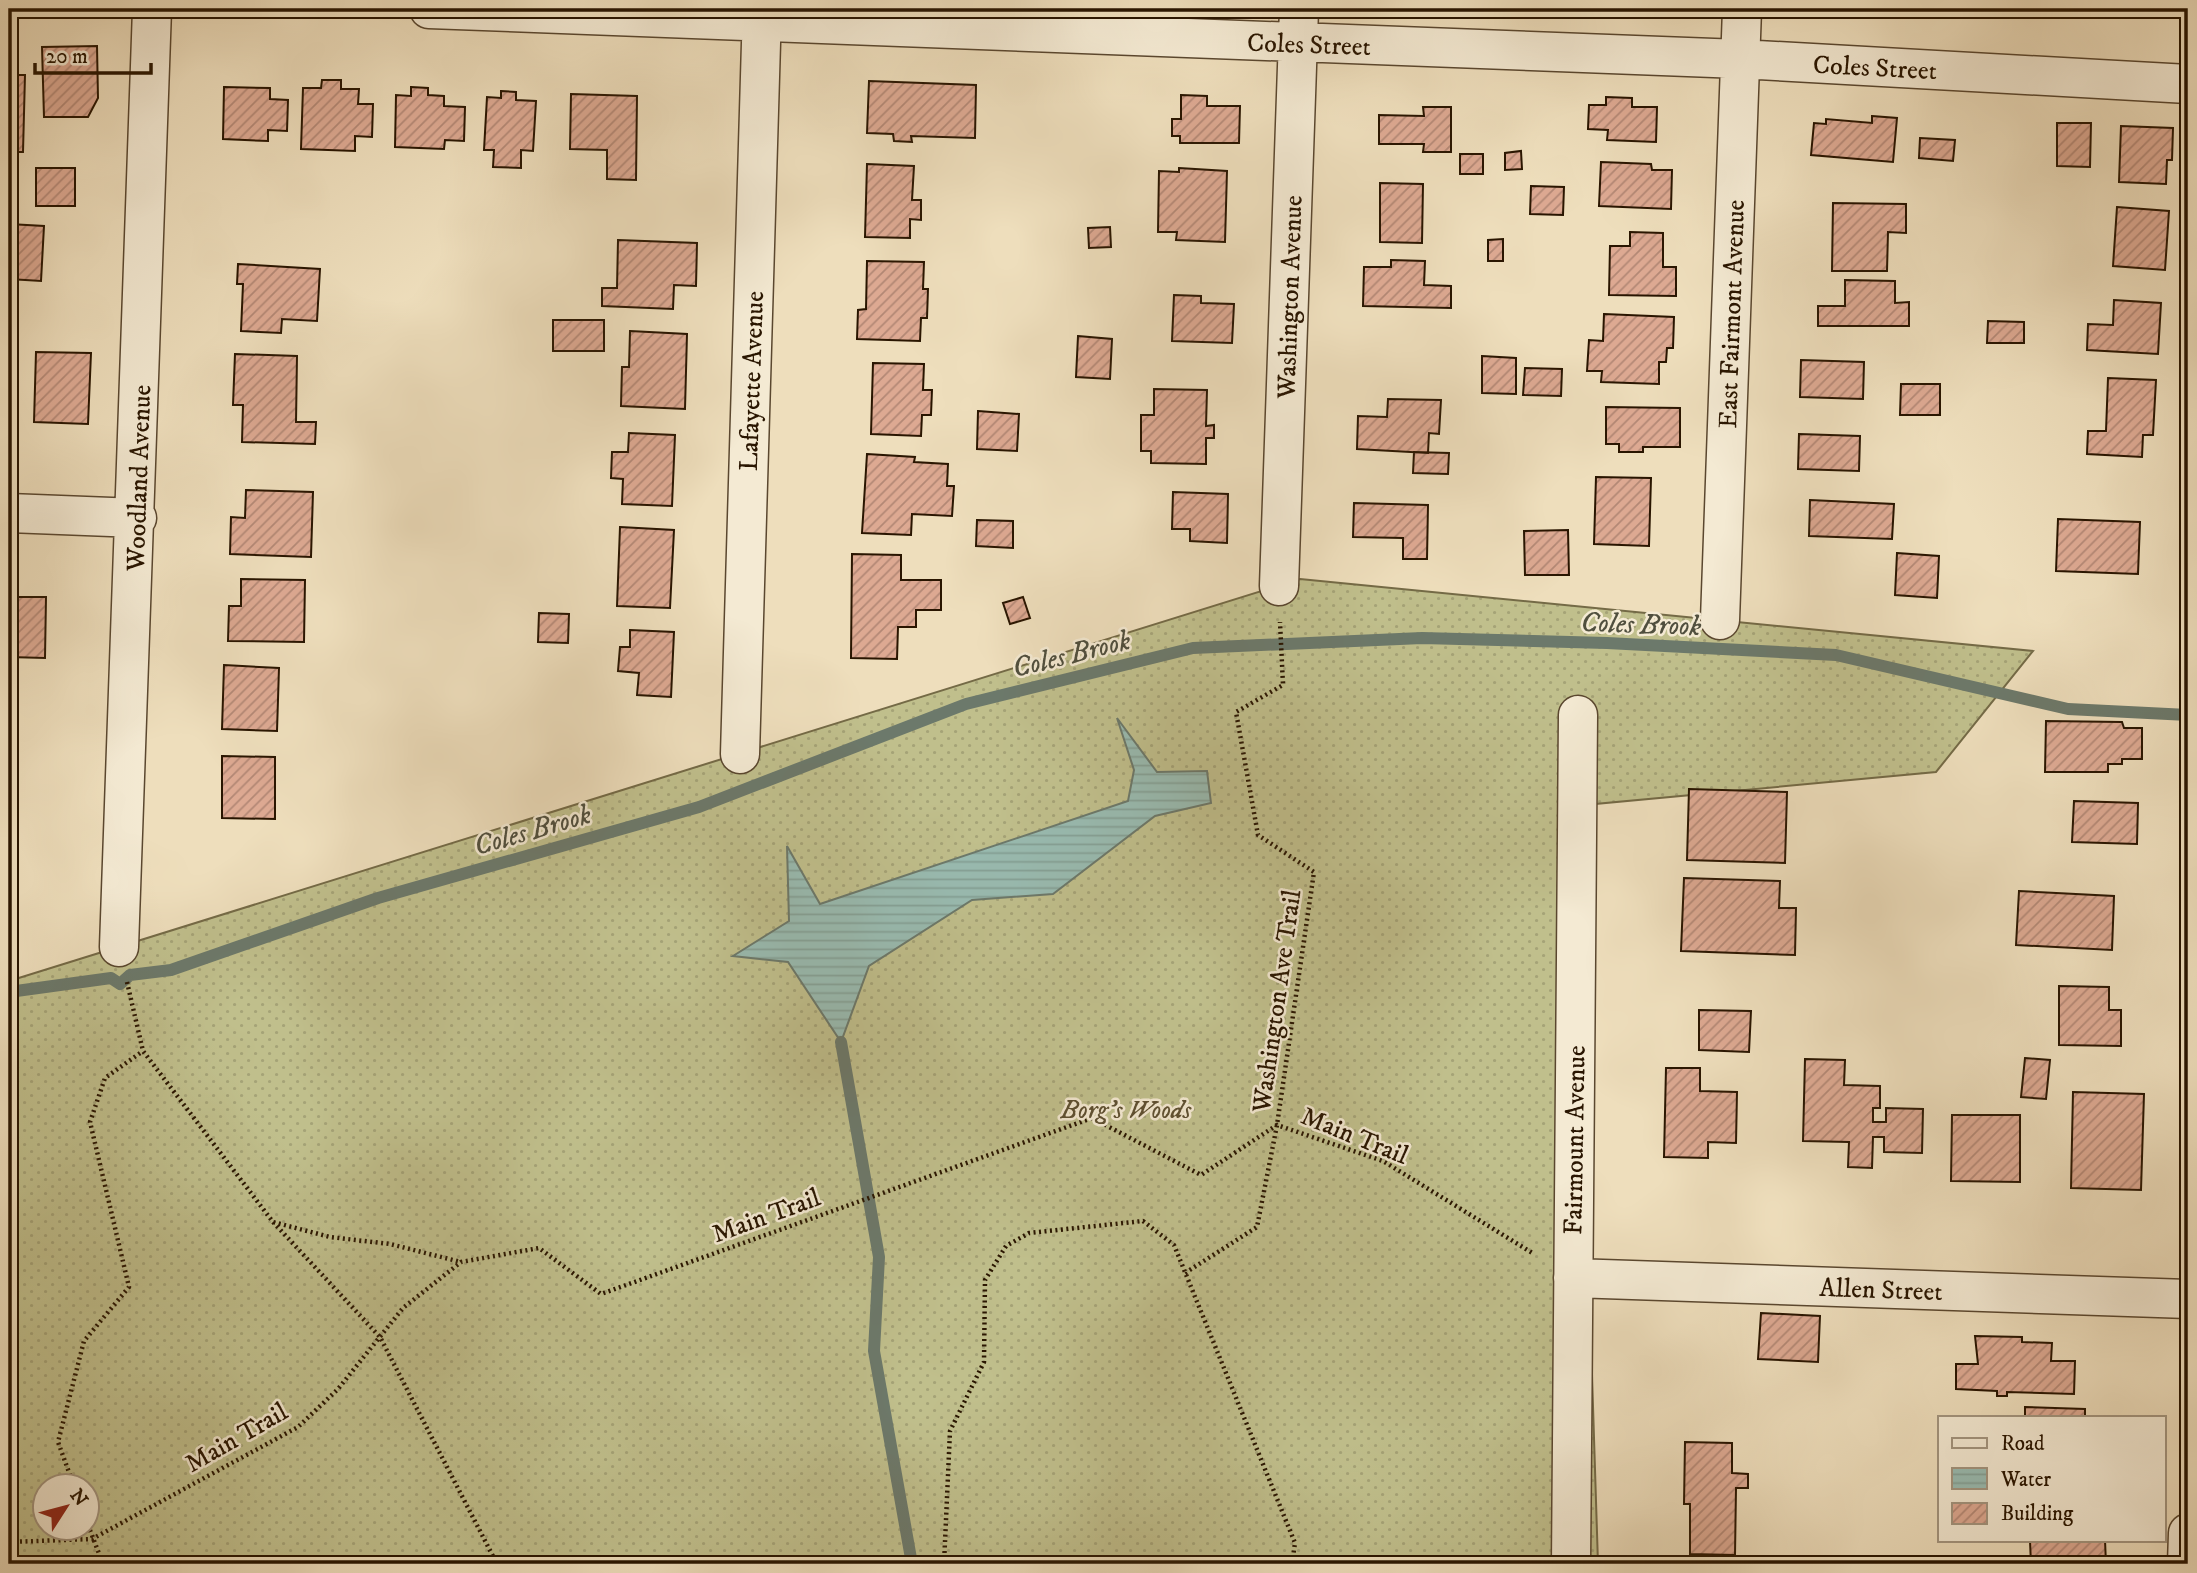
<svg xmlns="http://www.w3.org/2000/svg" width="2197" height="1573" font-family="'IM FELL DW Pica',serif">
<defs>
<pattern id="grass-dots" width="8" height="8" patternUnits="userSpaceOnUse" patternTransform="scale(1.75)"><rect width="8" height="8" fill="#c0bf8c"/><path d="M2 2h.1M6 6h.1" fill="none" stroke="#a5a377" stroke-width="1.8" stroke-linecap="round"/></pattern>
<pattern id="water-rules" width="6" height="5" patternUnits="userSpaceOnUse" patternTransform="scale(1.75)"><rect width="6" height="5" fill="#99bcb2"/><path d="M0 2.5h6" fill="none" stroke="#84a197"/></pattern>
<pattern id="building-hatch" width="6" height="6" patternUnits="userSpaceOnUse" patternTransform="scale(1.75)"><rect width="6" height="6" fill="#dda992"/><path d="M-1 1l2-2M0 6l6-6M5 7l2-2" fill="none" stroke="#b38875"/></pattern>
</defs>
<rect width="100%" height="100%" fill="#eedebc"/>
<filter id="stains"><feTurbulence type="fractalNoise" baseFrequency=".00286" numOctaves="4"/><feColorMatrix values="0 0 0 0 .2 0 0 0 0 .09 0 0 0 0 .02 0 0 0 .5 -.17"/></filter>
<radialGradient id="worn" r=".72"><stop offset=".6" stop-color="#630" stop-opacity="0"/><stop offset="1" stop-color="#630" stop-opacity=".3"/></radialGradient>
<path fill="url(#grass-dots)" stroke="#746a46" stroke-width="2" fill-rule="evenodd" d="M 1300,579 L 2033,651 L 1936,772 L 1574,806 L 1598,1564 L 9,1564 L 9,981 ZM 46,1486 L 88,1486 L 88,1528 L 46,1528 Z"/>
<path fill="url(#water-rules)" stroke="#6c796b" stroke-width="2" d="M 1117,718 L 1157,772 L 1207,771 L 1211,803 L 1155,816 L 1053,894 L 972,900 L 869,966 L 841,1042 L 788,962 L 733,956 L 789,921 L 787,846 L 820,904 L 1128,801 L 1134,770 Z"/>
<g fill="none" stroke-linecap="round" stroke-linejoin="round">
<path stroke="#6c796b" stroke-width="12" d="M 9,992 L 111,978 L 120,984 L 130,975 L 171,970 L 378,898 L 699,807 L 966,704 L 1193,648 L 1422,638 L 1607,643 L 1836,655 L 2068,709 L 2188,715
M 841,1042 L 879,1257 L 874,1351 L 912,1564"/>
</g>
<path fill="url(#building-hatch)" stroke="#291500" stroke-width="2" d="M 97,46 L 98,98 L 88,117 L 44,117 L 42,47 Z
M 9,75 L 25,75 L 23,152 L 9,152 Z
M 322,80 L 341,80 L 341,89 L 359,89 L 358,104 L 373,104 L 372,137 L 355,136 L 355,151 L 301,149 L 303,88 L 321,88 Z
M 869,81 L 976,85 L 975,138 L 911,136 L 912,142 L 894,141 L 893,134 L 867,133 Z
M 224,87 L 270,88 L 270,99 L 288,100 L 287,131 L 268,130 L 268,141 L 223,139 Z
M 411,87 L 428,88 L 428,95 L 444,96 L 444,106 L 465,107 L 464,141 L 445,140 L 444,149 L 395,147 L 396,95 L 411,96 Z
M 501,91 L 516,92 L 516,100 L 536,101 L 533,151 L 521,150 L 521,168 L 493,167 L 494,150 L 484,150 L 487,97 L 501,98 Z
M 571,94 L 637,96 L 636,180 L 607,179 L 607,150 L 570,149 Z
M 1181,95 L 1207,96 L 1207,106 L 1240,106 L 1239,143 L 1180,143 L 1180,136 L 1172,136 L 1172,119 L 1181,119 Z
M 1606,97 L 1632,98 L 1632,107 L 1657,107 L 1656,142 L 1607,140 L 1608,130 L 1588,129 L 1589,105 L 1606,105 Z
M 1423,107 L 1451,107 L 1451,152 L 1423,152 L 1424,144 L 1379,144 L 1379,115 L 1424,116 Z
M 1872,116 L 1897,118 L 1893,162 L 1811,155 L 1814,123 L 1826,124 L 1826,119 L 1872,123 Z
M 2057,123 L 2091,123 L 2090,167 L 2057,166 Z
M 2121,126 L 2173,128 L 2172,160 L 2167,160 L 2166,184 L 2119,182 Z
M 1920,138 L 1955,140 L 1953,161 L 1919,158 Z
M 1521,151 L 1522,169 L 1505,170 L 1505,153 Z
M 1460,154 L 1483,154 L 1483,174 L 1460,174 Z
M 1601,162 L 1651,164 L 1652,170 L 1672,170 L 1671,209 L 1599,206 Z
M 867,164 L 914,166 L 912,200 L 921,200 L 921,220 L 910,219 L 910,238 L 865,237 Z
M 36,168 L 75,168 L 75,206 L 36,206 Z
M 1179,168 L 1227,171 L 1225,242 L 1176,240 L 1177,232 L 1158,232 L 1159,171 L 1179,172 Z
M 1380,183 L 1423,184 L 1422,243 L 1380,242 Z
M 1531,186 L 1564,187 L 1563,215 L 1530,214 Z
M 1833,203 L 1906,204 L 1906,233 L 1888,232 L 1887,271 L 1832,271 Z
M 2117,207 L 2169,211 L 2165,270 L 2113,266 Z
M 9,224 L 44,226 L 41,281 L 9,279 Z
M 1110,227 L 1111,247 L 1089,248 L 1088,228 Z
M 1630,232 L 1663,233 L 1663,267 L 1676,267 L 1676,296 L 1609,295 L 1610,246 L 1630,246 Z
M 1503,239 L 1503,261 L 1488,261 L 1488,240 Z
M 618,240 L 697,243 L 696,286 L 674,285 L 673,309 L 602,306 L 602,288 L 617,288 Z
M 1391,260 L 1425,261 L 1424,285 L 1451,286 L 1451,308 L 1363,306 L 1364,267 L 1391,267 Z
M 867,261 L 924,262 L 923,289 L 928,289 L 927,318 L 921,318 L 920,341 L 857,339 L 858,310 L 866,309 Z
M 238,264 L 320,269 L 317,321 L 282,319 L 281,333 L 241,331 L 243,284 L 237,284 Z
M 1845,280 L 1895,281 L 1895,303 L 1909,302 L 1909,326 L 1818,326 L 1818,306 L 1845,306 Z
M 1174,295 L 1201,296 L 1201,303 L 1234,304 L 1232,343 L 1172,341 Z
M 2114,300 L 2161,303 L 2158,354 L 2087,350 L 2088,324 L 2113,325 Z
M 1604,314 L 1674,317 L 1673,348 L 1667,348 L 1666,362 L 1659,362 L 1659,384 L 1601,382 L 1602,371 L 1587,371 L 1589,340 L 1603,341 Z
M 553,320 L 604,320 L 604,351 L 553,351 Z
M 1988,321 L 2024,322 L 2024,343 L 1987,343 Z
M 630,331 L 687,334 L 685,409 L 621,406 L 622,367 L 629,367 Z
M 1078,336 L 1112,339 L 1110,379 L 1076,377 Z
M 36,352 L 91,353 L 88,424 L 34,422 Z
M 235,354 L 297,356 L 296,422 L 316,422 L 315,444 L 242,442 L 243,405 L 233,405 Z
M 1482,356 L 1516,358 L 1516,394 L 1482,393 Z
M 1801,360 L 1864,362 L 1863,399 L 1800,397 Z
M 873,363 L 924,364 L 923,390 L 932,390 L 931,415 L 922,415 L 921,436 L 871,434 Z
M 9,368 L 14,368 L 12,421 L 9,421 Z
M 1525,368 L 1562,369 L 1561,396 L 1523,395 Z
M 2108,378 L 2156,380 L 2153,435 L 2143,435 L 2142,457 L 2087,454 L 2088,431 L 2106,431 Z
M 1901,384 L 1940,384 L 1940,415 L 1900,415 Z
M 1154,389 L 1207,390 L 1206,426 L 1214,425 L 1214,438 L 1206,438 L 1206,464 L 1151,463 L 1151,451 L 1141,451 L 1141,415 L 1154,415 Z
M 1388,399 L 1441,400 L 1439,434 L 1429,433 L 1428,453 L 1357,449 L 1358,416 L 1387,417 Z
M 1606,407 L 1680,408 L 1680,447 L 1643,447 L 1643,452 L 1619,452 L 1619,444 L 1606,444 Z
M 978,411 L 1019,414 L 1017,451 L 977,449 Z
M 629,433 L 675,435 L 672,506 L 622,504 L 623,479 L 611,478 L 612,452 L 628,452 Z
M 1799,434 L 1860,436 L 1859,471 L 1798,469 Z
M 1414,452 L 1449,453 L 1448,474 L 1413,473 Z
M 867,454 L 915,457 L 914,462 L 948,464 L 947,486 L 954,486 L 952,516 L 912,514 L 911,535 L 862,533 Z
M 1596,477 L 1651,478 L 1649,546 L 1594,544 Z
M 246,490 L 313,492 L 311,557 L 230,554 L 231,517 L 245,518 Z
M 1173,492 L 1228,494 L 1227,543 L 1190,541 L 1190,529 L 1172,529 Z
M 1810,500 L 1894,504 L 1892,539 L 1809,536 Z
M 1354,503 L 1428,505 L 1427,559 L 1403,559 L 1403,538 L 1353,537 Z
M 2058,519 L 2140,522 L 2138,574 L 2056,571 Z
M 977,520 L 1013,521 L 1013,548 L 976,546 Z
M 620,527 L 674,530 L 670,608 L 617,606 Z
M 1568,530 L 1569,575 L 1525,575 L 1524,531 Z
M 1897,553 L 1939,556 L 1937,598 L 1895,595 Z
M 852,554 L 901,555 L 901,580 L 941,580 L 941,610 L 916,610 L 916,627 L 898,627 L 897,659 L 851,658 Z
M 241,579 L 305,580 L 304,642 L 228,641 L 229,606 L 241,606 Z
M 9,597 L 46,597 L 45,658 L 9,657 Z
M 1023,597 L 1030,618 L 1010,624 L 1003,603 Z
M 539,613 L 569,614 L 568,643 L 538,642 Z
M 630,630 L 674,632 L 671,697 L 637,695 L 639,673 L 618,671 L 620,647 L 630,647 Z
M 224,665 L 279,668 L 277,731 L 222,729 Z
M 2046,721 L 2122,722 L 2124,728 L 2142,728 L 2142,759 L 2122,759 L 2122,764 L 2108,764 L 2108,772 L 2045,772 Z
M 222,756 L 275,757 L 275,819 L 222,818 Z
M 1689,789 L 1787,792 L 1785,863 L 1687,860 Z
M 2074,801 L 2138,803 L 2137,844 L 2072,842 Z
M 1684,878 L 1780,881 L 1779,908 L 1796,908 L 1795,955 L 1681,951 Z
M 2019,891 L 2114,896 L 2112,950 L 2016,945 Z
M 2059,986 L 2109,987 L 2109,1010 L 2121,1010 L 2121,1046 L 2059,1045 Z
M 1699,1010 L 1751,1011 L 1749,1052 L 1699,1050 Z
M 2025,1058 L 2050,1060 L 2046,1099 L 2021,1097 Z
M 1805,1059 L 1845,1060 L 1844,1085 L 1880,1086 L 1880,1108 L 1873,1108 L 1873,1122 L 1886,1122 L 1886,1108 L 1923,1109 L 1922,1153 L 1884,1152 L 1884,1137 L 1873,1137 L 1872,1168 L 1848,1167 L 1849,1142 L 1803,1141 Z
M 1666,1068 L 1700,1068 L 1700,1091 L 1737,1092 L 1736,1143 L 1708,1142 L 1708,1158 L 1664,1157 Z
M 2073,1092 L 2144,1094 L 2141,1190 L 2071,1188 Z
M 1952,1115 L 2020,1115 L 2020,1182 L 1951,1181 Z
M 1761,1313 L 1820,1316 L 1818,1362 L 1758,1359 Z
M 1975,1336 L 2022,1337 L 2022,1342 L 2052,1343 L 2051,1361 L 2075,1361 L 2074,1394 L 2007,1392 L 2007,1396 L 1997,1396 L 1997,1391 L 1956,1389 L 1956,1364 L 1978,1364 Z
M 2025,1407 L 2085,1409 L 2085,1417 L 2025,1417 Z
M 1685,1442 L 1732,1443 L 1732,1473 L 1748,1474 L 1748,1488 L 1736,1488 L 1735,1555 L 1690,1554 L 1690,1504 L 1684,1504 Z
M 2105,1540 L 2106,1564 L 2031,1564 L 2030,1541 Z"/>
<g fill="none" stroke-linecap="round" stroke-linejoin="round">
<g stroke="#5a472f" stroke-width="41">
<path id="street" d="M 429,9 L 1740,59 L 2188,84
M 9,513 L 137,518
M 1279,586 L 1299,9
M 1720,620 L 1742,9
M 740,754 L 762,9
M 119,947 L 152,9
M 1573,1278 L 2188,1299
M 1571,1564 L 1578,715
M 2187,1564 L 2188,1533"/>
</g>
<path stroke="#291500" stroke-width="4.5" stroke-dasharray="2 3.5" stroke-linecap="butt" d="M 127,982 L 143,1051 L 273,1222 L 330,1237 L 390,1244 L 461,1262
M 273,1222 L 380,1337 L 497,1564
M 1185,1273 L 1257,1227 L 1277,1125 L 1314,872 L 1258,835 L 1236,712 L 1283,685 L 1280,622
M 74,1486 L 58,1442 L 84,1341 L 129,1287 L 90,1122 L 105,1078 L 143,1051
M 88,1525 L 103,1564
M 9,1542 L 92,1539 L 298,1427 L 338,1389 L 403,1308 L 461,1262 L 539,1248 L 601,1294 L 1092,1118 L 1201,1175 L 1277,1125 L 1383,1161 L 1534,1254
M 944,1564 L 950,1431 L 984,1362 L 985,1280 L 1006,1246 L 1029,1233 L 1143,1221 L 1174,1245 L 1295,1543 L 1292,1564"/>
<use href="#street" stroke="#f4ead3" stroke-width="38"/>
</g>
<g text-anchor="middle" stroke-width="5" stroke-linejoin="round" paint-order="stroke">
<g font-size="26" fill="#291500" stroke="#f4ead3">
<text transform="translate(1309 44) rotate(2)" y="9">Coles Street</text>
<text transform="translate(1875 67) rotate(3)" y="9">Coles Street</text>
<text transform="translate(1289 297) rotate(-88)" y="9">Washington Avenue</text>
<text transform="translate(1731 314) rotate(-88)" y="9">East Fairmont Avenue</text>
<text transform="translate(751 381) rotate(-88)" y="9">Lafayette Avenue</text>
<text transform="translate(138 478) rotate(-88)" y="9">Woodland Avenue</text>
<text transform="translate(1276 1001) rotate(-82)" y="9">Washington Ave Trail</text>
<text transform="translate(1355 1135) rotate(22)" y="9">Main Trail</text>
<text transform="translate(1574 1140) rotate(-89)" y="9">Fairmount Avenue</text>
<text transform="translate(766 1215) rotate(-20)" y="9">Main Trail</text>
<text transform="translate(1881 1289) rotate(2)" y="9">Allen Street</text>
<text transform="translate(236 1437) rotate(-30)" y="9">Main Trail</text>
</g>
<g font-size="26" font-style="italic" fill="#5e5031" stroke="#f4ead3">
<text x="1126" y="1118">Borg's Woods</text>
</g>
<g font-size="28" font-style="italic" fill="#504f3e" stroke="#f4ead3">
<text transform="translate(1641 623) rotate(2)" y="10">Coles Brook</text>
<text transform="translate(1071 653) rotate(-14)" y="10">Coles Brook</text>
<text transform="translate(532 829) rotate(-16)" y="10">Coles Brook</text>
</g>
</g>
<rect width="2197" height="1573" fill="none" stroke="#eedebc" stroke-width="35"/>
<rect x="10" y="10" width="2176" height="1552" fill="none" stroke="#291500" stroke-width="3.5"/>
<rect x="18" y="18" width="2162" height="1538" fill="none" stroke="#291500" stroke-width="2"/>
<rect x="1938" y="1416" width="228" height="126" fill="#f4ead3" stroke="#a3957f" stroke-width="2"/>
<rect x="1952" y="1438" width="35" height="10" fill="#f4ead3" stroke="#a3957f" stroke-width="2"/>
<text x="2001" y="1450" font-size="21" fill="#291500">Road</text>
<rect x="1952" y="1468" width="35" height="21" fill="url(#water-rules)" stroke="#a3957f" stroke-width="2"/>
<text x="2001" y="1486" font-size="21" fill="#291500">Water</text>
<rect x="1952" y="1503" width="35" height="21" fill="url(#building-hatch)" stroke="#a3957f" stroke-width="2"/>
<text x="2001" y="1520" font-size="21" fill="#291500">Building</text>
<g transform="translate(66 1507) rotate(54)"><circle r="33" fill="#f4ead3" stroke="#a3957f" stroke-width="2"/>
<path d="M0-5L12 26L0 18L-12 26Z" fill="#8f2418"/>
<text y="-10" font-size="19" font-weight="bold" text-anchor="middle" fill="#291500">N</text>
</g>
<path d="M35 63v10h116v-10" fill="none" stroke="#291500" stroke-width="3.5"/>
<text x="46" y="63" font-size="21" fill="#291500" stroke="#f4ead3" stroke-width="5" paint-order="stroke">20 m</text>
<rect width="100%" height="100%" filter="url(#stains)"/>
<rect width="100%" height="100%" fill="url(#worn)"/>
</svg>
